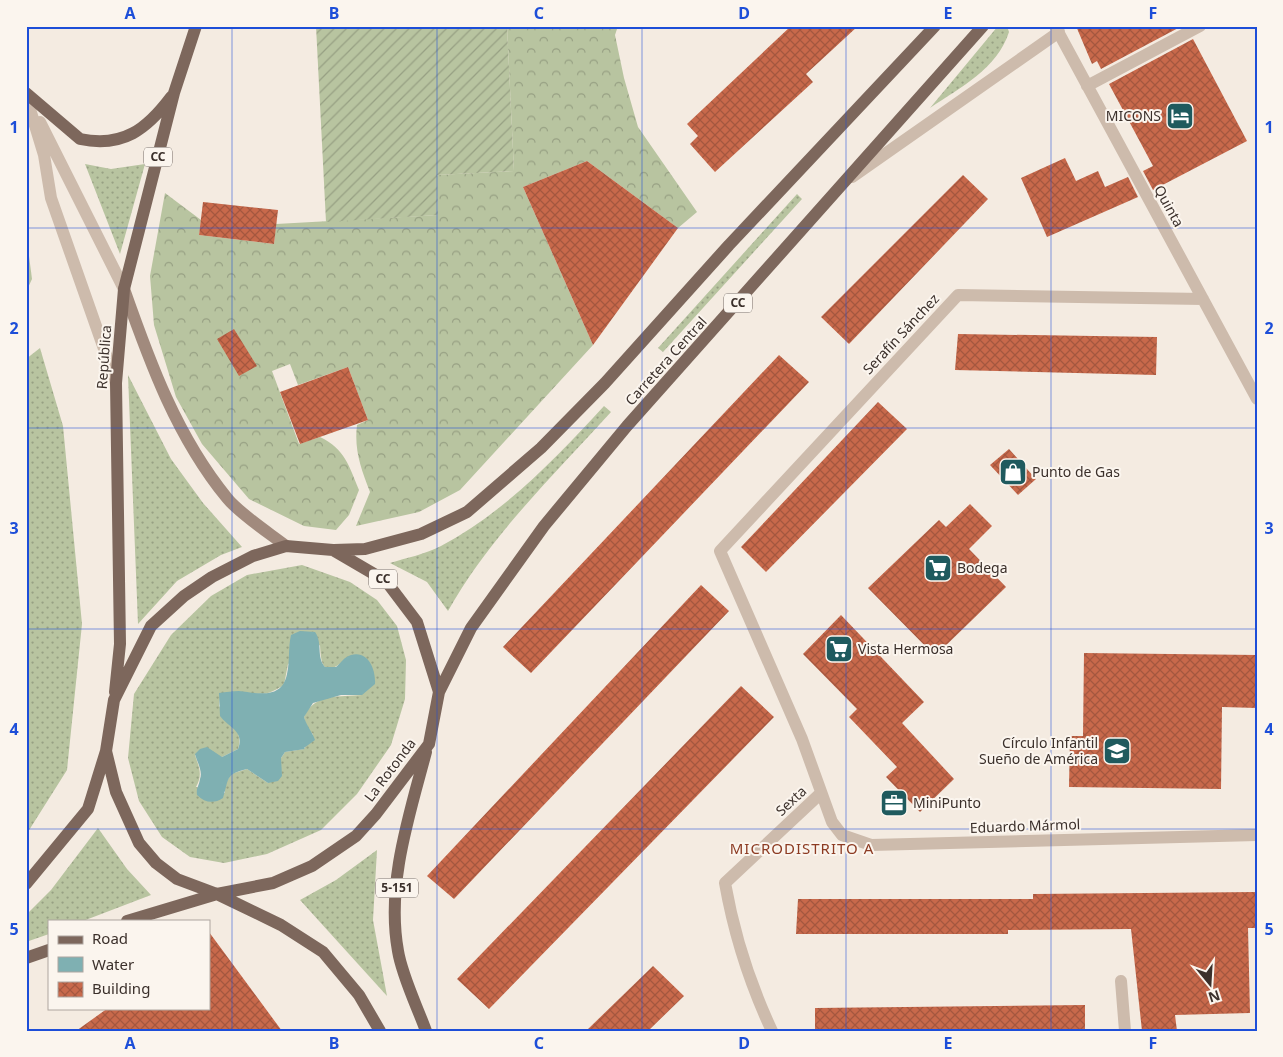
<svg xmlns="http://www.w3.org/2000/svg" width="1283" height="1057" font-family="'Noto Sans',sans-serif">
<defs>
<pattern id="grass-dots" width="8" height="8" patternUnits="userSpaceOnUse" patternTransform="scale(1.25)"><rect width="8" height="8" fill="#b8c4a0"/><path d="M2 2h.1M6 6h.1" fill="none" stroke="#97a083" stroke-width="1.8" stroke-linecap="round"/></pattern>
<pattern id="forest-crowns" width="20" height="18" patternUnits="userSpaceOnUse" patternTransform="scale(1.25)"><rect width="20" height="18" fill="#b8c4a0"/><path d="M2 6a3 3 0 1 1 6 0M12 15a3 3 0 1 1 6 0" fill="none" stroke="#97a083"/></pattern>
<pattern id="garden-furrows" width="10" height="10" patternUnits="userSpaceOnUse" patternTransform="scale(1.25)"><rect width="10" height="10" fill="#b8c4a0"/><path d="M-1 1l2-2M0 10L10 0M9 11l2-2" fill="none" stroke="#97a083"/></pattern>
<pattern id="building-cross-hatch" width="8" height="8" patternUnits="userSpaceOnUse" patternTransform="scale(1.25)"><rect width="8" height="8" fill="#c8694b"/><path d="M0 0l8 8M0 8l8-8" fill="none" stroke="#a4573f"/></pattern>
</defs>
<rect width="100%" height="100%" fill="#f4ebe1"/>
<path fill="url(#grass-dots)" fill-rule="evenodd" d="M 998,26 L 1007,26 L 1009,32 C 997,69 961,87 930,108 Z
M 85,164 L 111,169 L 145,164 L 120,254 Z
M 797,194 L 802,199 L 663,352 L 658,348 Z
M 26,233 L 32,279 L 26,292 Z
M 40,348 L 63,426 L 82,624 L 67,770 L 26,835 L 26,359 Z
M 128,375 L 171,459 L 203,503 L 242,547 L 221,555 L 177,581 L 138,624 Z
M 604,406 L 611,412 C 554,475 490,536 448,611 L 427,582 L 390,563 C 406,558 426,554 441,546 C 505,512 555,459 604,406 Z
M 302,565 L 350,582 L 377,600 L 397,626 L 406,660 L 405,699 L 391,745 L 357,794 L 321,830 L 267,854 L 224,863 L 190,857 L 162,837 L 139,801 L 128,758 L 134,694 L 171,635 L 211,596 L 247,575 ZM 320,645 C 321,659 321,678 341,663 L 362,695 C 340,697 314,693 304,717 L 307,729 L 313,734 L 304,749 L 285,752 L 281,758 L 281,764 L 268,783 L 247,769 L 231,774 L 225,785 L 225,793 L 196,787 C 203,775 199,767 195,755 L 222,757 L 238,749 C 244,732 229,719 219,706 L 220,696 C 227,694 234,691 241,692 C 262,694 265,697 284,685 L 288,664 Z
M 98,828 L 127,869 L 151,895 L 83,921 L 49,921 L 49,934 L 26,942 L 26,915 L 51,890 Z
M 377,850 L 373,920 L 387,996 L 300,900 L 336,880 Z"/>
<path fill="url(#forest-crowns)" d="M 507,26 L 618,26 L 615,35 L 624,78 L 638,127 L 697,212 L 678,228 L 587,161 L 523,187 L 593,345 L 460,490 L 419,512 L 356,526 L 370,492 C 361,469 354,450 357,425 L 368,420 L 348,367 L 298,385 L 290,364 L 272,371 L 299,444 L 320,437 C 345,449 349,466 359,490 L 349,515 L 336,530 L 304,526 L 249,499 L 202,444 L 176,397 L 154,325 L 150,276 L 165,193 L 201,220 L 199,235 L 274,244 L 276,224 L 438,215 L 436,175 L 514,171 Z"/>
<path fill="url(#garden-furrows)" d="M 316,26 L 507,26 L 514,171 L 437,175 L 438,215 L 326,222 Z"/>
<path fill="#7fb0b2" d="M 300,631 L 315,632 C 323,643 316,657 325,667 L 336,667 C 341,663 344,657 351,655 C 369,650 376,671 375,684 L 362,695 L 341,695 L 313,703 L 304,717 C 307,727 312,731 315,740 L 304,748 L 305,749 L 285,752 L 281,758 L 282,776 L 278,781 L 268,783 L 247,769 C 225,774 229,779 223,798 C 214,804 205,803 197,795 C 196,788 199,786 200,779 C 203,771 197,762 195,754 L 200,749 L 207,747 L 222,757 L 238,749 C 245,731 229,728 220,716 L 219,693 C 226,692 233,691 239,691 C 257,693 282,700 287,674 C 290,661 288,648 291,635 Z"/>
<path fill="url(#building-cross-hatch)" d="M 791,26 L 858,26 L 806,74 L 813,82 L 715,172 L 690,144 L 698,136 L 687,124 Z
M 1076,26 L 1182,26 L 1101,69 L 1097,61 L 1092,64 Z
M 1193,39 L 1247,141 L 1153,190 L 1143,171 L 1153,166 L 1109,84 Z
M 1065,158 L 1076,181 L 1098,171 L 1105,187 L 1128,177 L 1138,197 L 1047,237 L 1021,178 Z
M 587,161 L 678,228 L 593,345 L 523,187 Z
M 963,175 L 988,199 L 849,344 L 821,317 Z
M 203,202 L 278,210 L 274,244 L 199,235 Z
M 234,329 L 257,366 L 239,376 L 217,339 Z
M 958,334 L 1157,337 L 1156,375 L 955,370 Z
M 779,355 L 809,382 L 531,673 L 503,647 Z
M 348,367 L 368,420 L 300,444 L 280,392 Z
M 878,402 L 907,429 L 766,572 L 741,547 Z
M 1009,449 L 1036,479 L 1018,495 L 990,465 Z
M 970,504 L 992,526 L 969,549 L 1006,587 L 935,656 L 868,588 L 939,520 L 946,527 Z
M 701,585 L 729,611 L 454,899 L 427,876 Z
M 841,615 L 924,702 L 902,723 L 954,779 L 920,812 L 886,777 L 897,767 L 849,717 L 857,709 L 803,654 Z
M 1084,653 L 1257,655 L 1257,708 L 1222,707 L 1221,789 L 1069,787 L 1070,736 L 1083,736 Z
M 741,686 L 774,717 L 489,1009 L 457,979 Z
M 1257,892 L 1257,928 L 1248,928 L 1250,1013 L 1175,1015 L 1177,1031 L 1142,1031 L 1131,929 L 1008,930 L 1008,934 L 796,934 L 798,899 L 1033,899 L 1033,894 Z
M 209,932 L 282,1031 L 76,1031 L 108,1008 L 209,1008 Z
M 653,966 L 684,996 L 648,1031 L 586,1031 Z
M 1085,1005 L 1085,1031 L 815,1031 L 815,1008 Z"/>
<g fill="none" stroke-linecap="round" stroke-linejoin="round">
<path stroke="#cdbbac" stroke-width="12" d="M 1055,26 L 1257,399
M 1087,86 L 1200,26
M 26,96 L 44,155 L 51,198 L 116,383
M 40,122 L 124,289
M 852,177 L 1059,32
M 1203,299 L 958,295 L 720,551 L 802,739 L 832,822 L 842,835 L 871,845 L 1257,835
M 1121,981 L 1125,1031
M 772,1031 C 750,984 734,934 725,883 L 821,793"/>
<path stroke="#a18a7d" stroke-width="12" d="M 124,289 C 150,363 177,437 227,498 C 240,514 269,533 286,546"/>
<path stroke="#7d675c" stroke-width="12" d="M 26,93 L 80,139 C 123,148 147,129 171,97
M 286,546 L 333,550 L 386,581 L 417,622 L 439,692 L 429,744 L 376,814 L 356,836 L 312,866 L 273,883 L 217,894 L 177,879 L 156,863 L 139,843 L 116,792 L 106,751 L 114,700 L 151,626 L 184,596 L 212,577 L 253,556 Z
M 334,550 L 365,549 L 421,534 L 467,512 L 541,448 L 605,383 L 729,245 L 935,26
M 115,692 L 120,644 L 116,383 L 124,289 L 174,93 L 196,26
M 439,692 L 471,628 L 544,526 L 627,426 L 983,26
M 26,884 L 88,809 L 106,751
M 127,921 L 217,894 L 281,925 L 323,952 L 359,995 L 380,1031
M 26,958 L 49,950
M 426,1031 C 417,1006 402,976 398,951 C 386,885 409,816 426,752"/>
</g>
<path fill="none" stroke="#1d4ed8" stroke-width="1" stroke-opacity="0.55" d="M 232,26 L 232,1031M 437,26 L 437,1031M 642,26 L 642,1031M 846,26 L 846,1031M 1051,26 L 1051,1031M 26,228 L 1257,228M 26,428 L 1257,428M 26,629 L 1257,629M 26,829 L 1257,829"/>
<defs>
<g id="hotel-square" transform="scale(1.4375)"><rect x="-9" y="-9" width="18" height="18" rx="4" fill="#1f5a5e" stroke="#fbf5ee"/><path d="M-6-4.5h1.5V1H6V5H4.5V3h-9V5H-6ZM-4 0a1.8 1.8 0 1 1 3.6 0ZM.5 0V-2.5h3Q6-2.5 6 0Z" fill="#fff"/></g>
<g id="shop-square" transform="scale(1.4375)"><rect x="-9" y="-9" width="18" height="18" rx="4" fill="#1f5a5e" stroke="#fbf5ee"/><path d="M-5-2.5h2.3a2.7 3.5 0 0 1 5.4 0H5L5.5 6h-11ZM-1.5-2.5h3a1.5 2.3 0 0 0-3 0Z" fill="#fff"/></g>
<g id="supermarket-square" transform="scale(1.4375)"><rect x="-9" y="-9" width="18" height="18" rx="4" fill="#1f5a5e" stroke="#fbf5ee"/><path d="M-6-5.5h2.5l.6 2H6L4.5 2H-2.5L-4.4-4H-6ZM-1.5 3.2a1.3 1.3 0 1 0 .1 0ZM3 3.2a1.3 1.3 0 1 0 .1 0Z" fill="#fff"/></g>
<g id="school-square" transform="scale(1.4375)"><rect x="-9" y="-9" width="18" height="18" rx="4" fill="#1f5a5e" stroke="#fbf5ee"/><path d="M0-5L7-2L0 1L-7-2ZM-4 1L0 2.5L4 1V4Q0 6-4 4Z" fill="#fff"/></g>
<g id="office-square" transform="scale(1.4375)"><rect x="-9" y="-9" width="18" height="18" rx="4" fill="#1f5a5e" stroke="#fbf5ee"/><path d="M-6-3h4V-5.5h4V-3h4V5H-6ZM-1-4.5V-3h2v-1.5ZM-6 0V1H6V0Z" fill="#fff"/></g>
</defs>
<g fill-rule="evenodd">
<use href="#hotel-square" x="1180" y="116"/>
<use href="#shop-square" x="1013" y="472"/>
<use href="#supermarket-square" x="938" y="568"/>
<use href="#supermarket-square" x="839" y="649"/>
<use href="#school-square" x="1117" y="751"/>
<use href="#office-square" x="894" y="803"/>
</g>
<g text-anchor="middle" stroke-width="4" stroke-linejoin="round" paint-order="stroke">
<g fill="#fbf5ee" stroke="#756b66" stroke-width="1">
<rect x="144" y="147.5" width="28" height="19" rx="4"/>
<rect x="724" y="293.5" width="28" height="19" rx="4"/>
<rect x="369" y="569.5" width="28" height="19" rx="4"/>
<rect x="376" y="878.5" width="42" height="19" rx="4"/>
</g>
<g font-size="12" font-weight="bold" fill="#3b302b">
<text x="158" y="161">CC</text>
<text x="738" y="307">CC</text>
<text x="383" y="583">CC</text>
<text x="397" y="892">5-151</text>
</g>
<g font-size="14" fill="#3b302b" stroke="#fbf5ee" text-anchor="start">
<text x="1161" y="121" text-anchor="end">MICONS</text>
<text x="1032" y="477">Punto de Gas</text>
<text x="957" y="573">Bodega</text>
<text x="858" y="654">Vista Hermosa</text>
<text x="1098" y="748" text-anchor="end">Círculo Infantil<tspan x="1098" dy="16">Sueño de América</tspan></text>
<text x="913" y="808">MiniPunto</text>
</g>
<g font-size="14" fill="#3b302b" stroke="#fbf5ee">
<text transform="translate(1169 206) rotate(61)" y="5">Quinta</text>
<text transform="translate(901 334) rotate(-47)" y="5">Serafín Sánchez</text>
<text transform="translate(104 357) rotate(-86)" y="5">República</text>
<text transform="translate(666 361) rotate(-48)" y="5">Carretera Central</text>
<text transform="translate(390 770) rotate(-53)" y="5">La Rotonda</text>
<text transform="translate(791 801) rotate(-43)" y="5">Sexta</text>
<text transform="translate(1025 826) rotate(-2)" y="5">Eduardo Mármol</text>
</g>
<g font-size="15" letter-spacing="1" fill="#8c3b22" stroke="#fbf5ee">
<text x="802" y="854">MICRODISTRITO A</text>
</g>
</g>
<rect width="1283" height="1057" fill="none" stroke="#fbf5ee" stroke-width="55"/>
<rect x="48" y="920" width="162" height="90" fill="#fbf5ee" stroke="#aea6a0"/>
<rect x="58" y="936" width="25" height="8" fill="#7d675c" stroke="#aea6a0"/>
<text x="92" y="944" font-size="15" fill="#3b302b">Road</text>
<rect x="58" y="957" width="25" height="15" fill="#7fb0b2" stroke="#aea6a0"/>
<text x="92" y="970" font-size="15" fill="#3b302b">Water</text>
<rect x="58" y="982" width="25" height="15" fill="url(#building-cross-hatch)" stroke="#aea6a0"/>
<text x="92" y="994" font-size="15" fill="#3b302b">Building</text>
<g transform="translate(1210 984) rotate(162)" stroke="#fbf5ee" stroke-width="4" paint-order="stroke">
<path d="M0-4L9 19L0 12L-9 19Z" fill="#3b302b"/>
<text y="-8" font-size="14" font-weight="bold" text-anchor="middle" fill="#3b302b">N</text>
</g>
<rect x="28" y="28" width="1228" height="1002" fill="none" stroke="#1d4ed8" stroke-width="2"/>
<g font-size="16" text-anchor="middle" font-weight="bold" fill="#1d4ed8">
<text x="130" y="19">A</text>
<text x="334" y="19">B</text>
<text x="539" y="19">C</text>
<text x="744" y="19">D</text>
<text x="948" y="19">E</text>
<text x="1153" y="19">F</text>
<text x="14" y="133">1</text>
<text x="1269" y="133">1</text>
<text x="14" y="334">2</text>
<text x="1269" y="334">2</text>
<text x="14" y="534">3</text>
<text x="1269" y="534">3</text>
<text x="14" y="735">4</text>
<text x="1269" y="735">4</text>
<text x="14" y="935">5</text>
<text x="1269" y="935">5</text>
<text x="130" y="1049">A</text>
<text x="334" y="1049">B</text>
<text x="539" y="1049">C</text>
<text x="744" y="1049">D</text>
<text x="948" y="1049">E</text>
<text x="1153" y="1049">F</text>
</g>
</svg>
